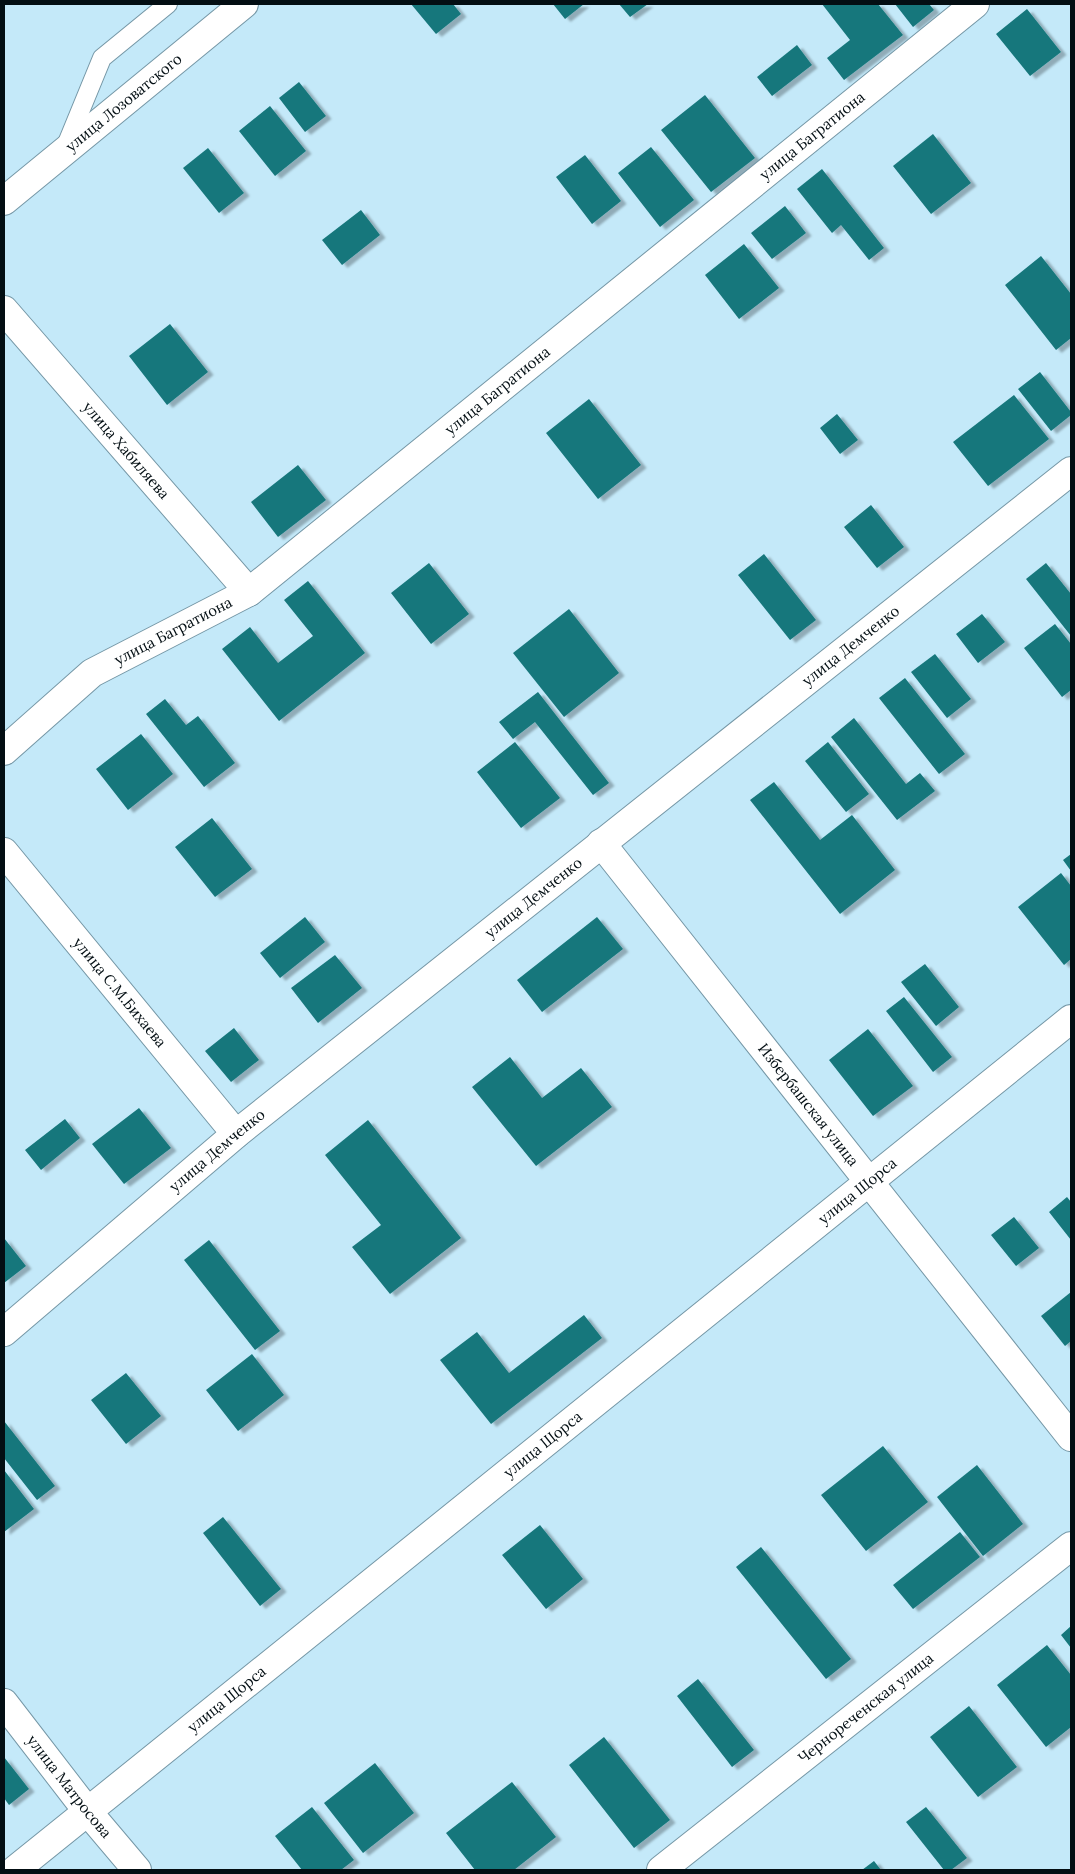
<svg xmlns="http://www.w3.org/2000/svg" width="1075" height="1874" font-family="Lora,serif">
<defs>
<filter id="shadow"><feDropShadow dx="5.5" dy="3" stdDeviation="1" flood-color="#0004"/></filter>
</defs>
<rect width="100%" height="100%" fill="#c4e9f9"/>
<path fill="#16777b" filter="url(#shadow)" d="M 411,4 L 453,4 L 461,14 L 436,34 Z
M 553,4 L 584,4 L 565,19 Z
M 619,4 L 648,4 L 630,17 Z
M 822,4 L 878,4 L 903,35 L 844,80 L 827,58 L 850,40 Z
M 895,4 L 929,4 L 934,10 L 913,27 Z
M 1027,9 L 1061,52 L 1030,76 L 996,34 Z
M 797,45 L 812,65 L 772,96 L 757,77 Z
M 299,82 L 326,116 L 305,132 L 279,98 Z
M 705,95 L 755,158 L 711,192 L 661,130 Z
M 270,106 L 306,151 L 275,176 L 239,131 Z
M 933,134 L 971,183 L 931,214 L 893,166 Z
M 651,147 L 694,200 L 660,227 L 618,173 Z
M 208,148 L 244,193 L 219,213 L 183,168 Z
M 585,155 L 621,201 L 592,224 L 556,177 Z
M 822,169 L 884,248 L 869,260 L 841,225 L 832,233 L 797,189 Z
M 785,206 L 806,233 L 772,259 L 751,233 Z
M 361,210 L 380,235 L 342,265 L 322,240 Z
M 744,244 L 779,288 L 739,319 L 705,275 Z
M 1041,256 L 1071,294 L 1071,338 L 1056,350 L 1005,285 Z
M 170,324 L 208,372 L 167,405 L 129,356 Z
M 1040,372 L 1071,412 L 1071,415 L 1051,431 L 1018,389 Z
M 1014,395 L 1049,439 L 988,486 L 953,442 Z
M 589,399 L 641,465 L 598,499 L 546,433 Z
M 837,414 L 858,440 L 840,454 L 820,428 Z
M 298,465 L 326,500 L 278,537 L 251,502 Z
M 871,505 L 904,547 L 877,568 L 844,527 Z
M 764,554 L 816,620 L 790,640 L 738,575 Z
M 429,563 L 469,614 L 431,644 L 391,593 Z
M 1046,563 L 1071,594 L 1071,636 L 1026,579 Z
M 308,581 L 365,653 L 279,721 L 222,649 L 250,627 L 278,663 L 313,636 L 284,600 Z
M 569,609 L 619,673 L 564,717 L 513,653 Z
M 982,614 L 1005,642 L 978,663 L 956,634 Z
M 1055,624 L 1071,644 L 1071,690 L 1062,697 L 1024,648 Z
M 935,654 L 971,699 L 947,718 L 911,672 Z
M 905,678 L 965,754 L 939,774 L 879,698 Z
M 538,692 L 609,783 L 593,795 L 535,722 L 513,739 L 499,722 Z
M 165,699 L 186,725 L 198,716 L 235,763 L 204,787 L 146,714 Z
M 854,718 L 906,784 L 920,773 L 935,791 L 897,820 L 831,737 Z
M 141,734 L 173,774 L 128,810 L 96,769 Z
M 515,742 L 560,798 L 521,828 L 477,772 Z
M 828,742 L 869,794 L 846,812 L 805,761 Z
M 774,782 L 820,840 L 852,815 L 895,870 L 840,914 L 750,800 Z
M 212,818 L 252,869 L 215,897 L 175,847 Z
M 1071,854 L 1071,871 L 1063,860 Z
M 1061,873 L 1071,886 L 1071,959 L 1064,965 L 1018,907 Z
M 305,917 L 325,942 L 280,978 L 260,953 Z
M 597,917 L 623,949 L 542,1012 L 517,980 Z
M 335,955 L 362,988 L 318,1023 L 291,988 Z
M 925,964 L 959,1007 L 936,1026 L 901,982 Z
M 904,997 L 952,1057 L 933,1072 L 886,1011 Z
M 234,1028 L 259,1060 L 231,1082 L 205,1051 Z
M 868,1029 L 913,1086 L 873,1116 L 829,1060 Z
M 510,1057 L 542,1098 L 581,1068 L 612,1107 L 536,1166 L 472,1087 Z
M 139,1108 L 171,1148 L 124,1184 L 92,1144 Z
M 65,1119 L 80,1138 L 41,1170 L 25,1150 Z
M 368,1120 L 461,1238 L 390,1294 L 352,1247 L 381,1225 L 325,1155 Z
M 1067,1197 L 1071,1202 L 1071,1240 L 1049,1212 Z
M 1014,1217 L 1039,1248 L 1016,1266 L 991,1235 Z
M 4,1238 L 26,1266 L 4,1283 Z
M 209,1240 L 280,1331 L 255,1350 L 184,1260 Z
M 1071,1292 L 1071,1341 L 1065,1346 L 1041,1316 Z
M 584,1315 L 602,1338 L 491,1424 L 440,1360 L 477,1332 L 509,1373 Z
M 252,1354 L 284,1395 L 238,1431 L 206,1390 Z
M 126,1373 L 161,1416 L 126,1444 L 91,1400 Z
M 4,1421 L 55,1486 L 37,1500 L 4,1458 Z
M 883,1446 L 928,1502 L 866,1551 L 821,1495 Z
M 977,1465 L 1023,1524 L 983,1556 L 937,1497 Z
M 4,1470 L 34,1509 L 4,1532 Z
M 223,1517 L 281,1589 L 260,1606 L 203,1533 Z
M 540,1525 L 583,1579 L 546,1609 L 502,1555 Z
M 960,1532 L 980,1557 L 913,1609 L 893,1585 Z
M 761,1547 L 851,1659 L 826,1679 L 736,1567 Z
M 1071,1626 L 1071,1648 L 1061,1635 Z
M 1047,1645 L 1071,1675 L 1071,1727 L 1046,1747 L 997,1685 Z
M 698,1679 L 754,1750 L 732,1767 L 677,1696 Z
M 969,1706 L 1017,1767 L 978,1797 L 930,1737 Z
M 604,1737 L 670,1820 L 634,1848 L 569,1765 Z
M 4,1757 L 29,1789 L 9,1805 L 4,1798 Z
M 375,1763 L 414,1813 L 363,1853 L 324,1803 Z
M 512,1782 L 556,1837 L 514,1870 L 475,1870 L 446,1833 Z
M 312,1807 L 354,1860 L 341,1870 L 302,1870 L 275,1836 Z
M 926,1807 L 967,1858 L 951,1870 L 944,1870 L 906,1822 Z
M 874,1861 L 881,1870 L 862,1870 Z"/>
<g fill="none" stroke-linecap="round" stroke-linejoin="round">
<g stroke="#7597a6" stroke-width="20">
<path id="service" d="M 65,148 L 102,58 L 168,4"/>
</g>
<g stroke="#7597a6" stroke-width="30">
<g id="minor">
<path id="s1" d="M 4,201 L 244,4"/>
<path id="s2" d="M 4,310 L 249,592"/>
<path id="s3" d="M 4,751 L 92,673 L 249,592 L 975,4"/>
<path id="s4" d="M 601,843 L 1071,1437"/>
<path id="s5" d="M 4,852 L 236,1134"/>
<path id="s6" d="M 4,1703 L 88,1812 L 137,1870"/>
<path id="s7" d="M 15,1870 L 1071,1019"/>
<path id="s8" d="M 661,1870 L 1071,1546"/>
</g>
</g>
<g stroke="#7597a6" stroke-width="30">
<g id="tertiary">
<path id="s9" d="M 4,1332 L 236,1134 L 1071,471"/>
</g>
</g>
<use href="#service" stroke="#fff" stroke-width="18"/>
<use href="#minor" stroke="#fff" stroke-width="28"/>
<use href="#tertiary" stroke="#fff" stroke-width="28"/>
</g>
<g text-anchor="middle" stroke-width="4" stroke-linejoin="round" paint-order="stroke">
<g font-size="15" fill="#030e13" stroke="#fff">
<text dy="5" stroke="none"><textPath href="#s1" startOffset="155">улица Лозоватского</textPath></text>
<text dy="5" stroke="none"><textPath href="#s3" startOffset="1019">улица Багратиона</textPath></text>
<text dy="5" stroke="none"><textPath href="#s3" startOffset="614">улица Багратиона</textPath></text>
<text dy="5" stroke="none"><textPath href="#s2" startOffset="186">улица Хабиляева</textPath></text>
<text dy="5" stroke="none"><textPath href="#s3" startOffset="209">улица Багратиона</textPath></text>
<text dy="5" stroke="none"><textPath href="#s9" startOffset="1090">улица Демченко</textPath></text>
<text dy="5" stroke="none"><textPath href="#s9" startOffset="685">улица Демченко</textPath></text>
<text dy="5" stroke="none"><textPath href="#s5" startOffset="182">улица С.М.Бихаева</textPath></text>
<text dy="5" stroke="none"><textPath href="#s4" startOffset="334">Избербашская улица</textPath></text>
<text dy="5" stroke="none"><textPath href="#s9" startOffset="280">улица Демченко</textPath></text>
<text dy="5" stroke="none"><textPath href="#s7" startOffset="1082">улица Щорса</textPath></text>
<text dy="5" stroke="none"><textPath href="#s7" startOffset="678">улица Щорса</textPath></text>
<text dy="5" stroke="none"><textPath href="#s7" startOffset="272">улица Щорса</textPath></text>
<text dy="5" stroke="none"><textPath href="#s8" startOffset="261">Чернореченская улица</textPath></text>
<text dy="5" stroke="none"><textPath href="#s6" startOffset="106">улица Матросова</textPath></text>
</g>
</g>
<rect width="1075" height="1874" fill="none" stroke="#030e13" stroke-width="10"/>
</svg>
